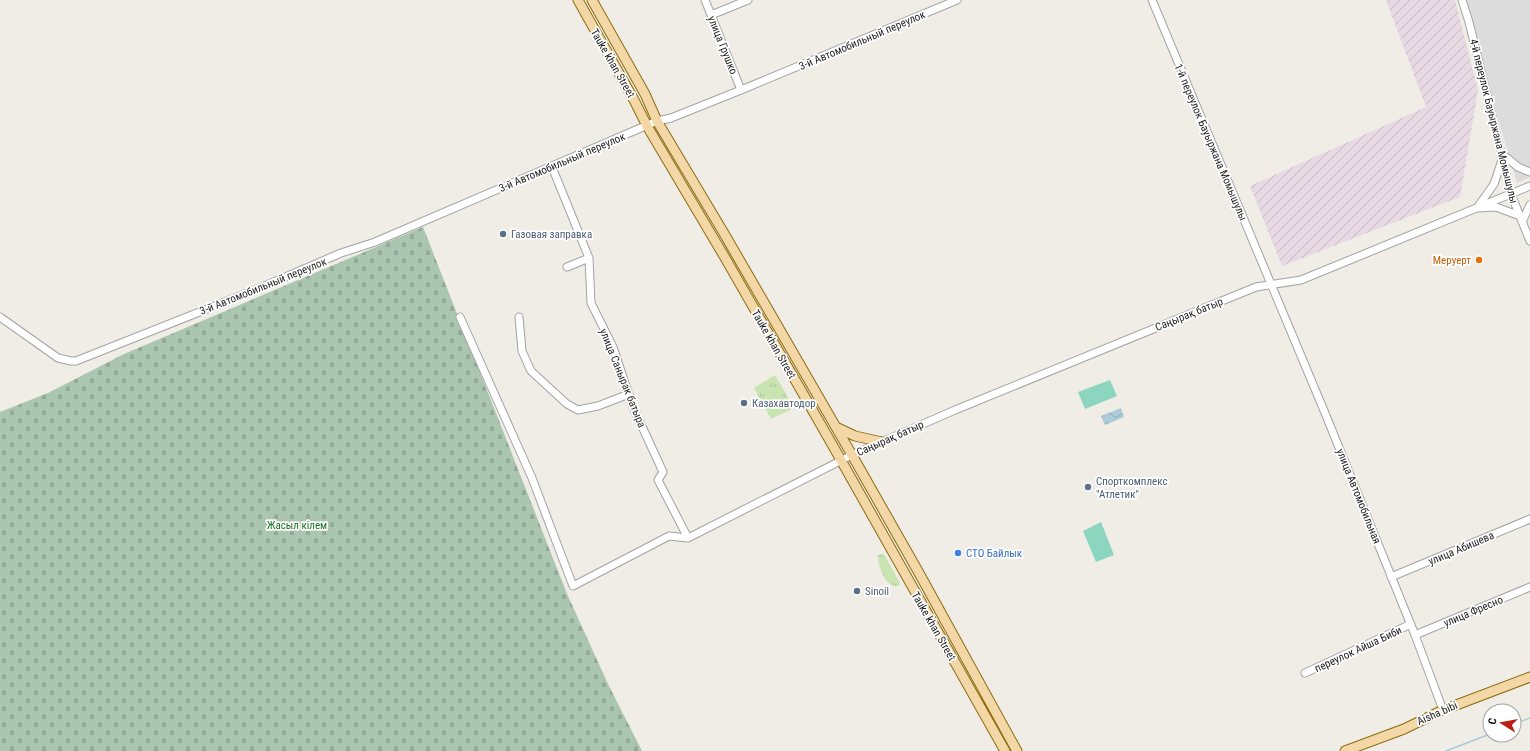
<svg xmlns="http://www.w3.org/2000/svg" width="1530" height="751" font-family="'Roboto Condensed',sans-serif">
<defs>
<pattern id="industrial-furrows" width="10" height="10" patternUnits="userSpaceOnUse"><rect width="10" height="10" fill="#e7d9e4"/><path d="M-1 1l2-2M0 10L10 0M9 11l2-2" fill="none" stroke="#c6bac3"/></pattern>
<pattern id="grass-tufts" width="24" height="20" patternUnits="userSpaceOnUse"><rect width="24" height="20" fill="#c7e4b1"/><path d="M3 7l-1-3M5 7V3M7 7l1-3M15 17l-1-3M17 17v-4M19 17l1-3" fill="none" stroke="#aac398"/></pattern>
<pattern id="cemetery-stones" width="16" height="16" patternUnits="userSpaceOnUse"><rect width="16" height="16" fill="#aac6b0"/><path d="M2 7V4a2 2 0 0 1 4 0v3zM10 15v-3a2 2 0 0 1 4 0v3z" fill="#92aa97"/></pattern>
<pattern id="water-waves" width="16" height="10" patternUnits="userSpaceOnUse"><rect width="16" height="10" fill="#abcbd8"/><path d="M0 5q4-4 8 0t8 0" fill="none" stroke="#93aeb9"/></pattern>
</defs>
<rect width="100%" height="100%" fill="#efede6"/>
<path fill="#dddcdc" d="M 1463,0 L 1530,0 L 1530,177 L 1517,183 Z"/>
<path fill="url(#industrial-furrows)" d="M 1386,0 L 1455,0 L 1478,90 L 1460,197 L 1282,266 L 1250,186 L 1426,107 Z"/>
<path fill="url(#grass-tufts)" d="M 775,375 L 794,408 L 771,419 L 754,388 Z
M 882,554 L 885,556 L 900,583 L 899,586 C 898,586 893,586 892,585 C 884,582 877,563 878,555 Z"/>
<path fill="url(#cemetery-stones)" d="M 423,227 L 567,594 L 609,686 L 642,751 L 0,751 L 0,412 L 48,393 L 124,354 Z"/>
<path fill="#8cd6bf" d="M 1110,380 L 1117,396 L 1085,409 L 1078,392 Z
M 1101,522 L 1114,555 L 1096,562 L 1083,531 Z"/>
<path fill="url(#water-waves)" d="M 1121,408 L 1124,417 L 1105,425 L 1101,416 Z"/>
<g fill="none" stroke-linecap="round" stroke-linejoin="round">
<path stroke="#abcbd8" stroke-width="1.5" d="M 1514,724 L 1530,718
M 1446,751 L 1490,734"/>
<g stroke="#a3a3a3" stroke-width="9">
<path id="minor" d="M 705,0 L 741,90
M 1152,0 L 1325,413 L 1415,635 L 1443,710
M 1462,0 L 1469,22 L 1511,194 L 1530,241
M 711,15 L 748,0
M 1501,153 L 1518,167 L 1530,172
M 1502,160 L 1494,184 L 1477,208 L 1496,207 L 1520,216
M 552,167 L 589,258 L 591,303 L 613,347 L 633,407 L 663,472 L 658,480 L 688,538
M 1522,222 L 1530,205
M 567,267 L 589,258
M 0,317 L 58,358 L 71,361 L 76,361 L 260,288 L 341,253 L 375,242 L 657,121 L 671,118 L 741,90 L 957,0
M 460,317 L 532,478 L 573,586 L 669,536 L 688,538 L 852,455 L 955,410 L 1256,287 L 1301,280 L 1530,186
M 519,317 L 522,351 L 531,371 L 567,404 L 578,410 L 598,406 L 629,394
M 1391,577 L 1530,519
M 1415,635 L 1530,587
M 1305,673 L 1411,624"/>
</g>
<g stroke="#8c6b0e" stroke-width="11">
<path id="major" d="M 578,0 L 634,100 L 647,126 L 724,256 L 833,446 L 1005,751
M 592,0 L 645,94 L 657,121 L 725,235 L 852,455 L 919,573 L 1017,751
M 836,427 L 855,436 L 882,442
M 1345,751 L 1404,729 L 1443,710 L 1530,677"/>
</g>
<use href="#minor" stroke="#fff" stroke-width="7"/>
<use href="#major" stroke="#f3d7a7" stroke-width="9"/>
</g>
<g fill="#5c6f8a" stroke="#fff" stroke-width="1.5">
<circle cx="503" cy="234" r="4"/>
<circle cx="744" cy="403" r="4"/>
<circle cx="1088" cy="487" r="4"/>
<circle cx="857" cy="591" r="4"/>
</g>
<circle fill="#e8710a" stroke="#fff" stroke-width="1.5" cx="1479" cy="260" r="4"/>
<circle fill="#3f7fe0" stroke="#fff" stroke-width="1.5" cx="958" cy="553" r="4"/>
<g text-anchor="middle" stroke-width="3.5" stroke-linejoin="round" paint-order="stroke">
<g font-size="11" fill="#1f1f1f" stroke="#fff">
<text transform="translate(862 40) rotate(-23)" y="4">3-й Автомобильный переулок</text>
<text transform="translate(723 45) rotate(68)" y="4">улица Грушко</text>
<text transform="translate(613 63) rotate(60)" y="4">Tauke khan Street</text>
<text transform="translate(1494 121) rotate(76)" y="4">4-й переулок Бауыржана Момышулы</text>
<text transform="translate(1211 142) rotate(67)" y="4">1-й переулок Бауыржана Момышулы</text>
<text transform="translate(562 162) rotate(-23)" y="4">3-й Автомобильный переулок</text>
<text transform="translate(263 286) rotate(-22)" y="4">3-й Автомобильный переулок</text>
<text transform="translate(1189 314) rotate(-22)" y="4">Саңырақ батыр</text>
<text transform="translate(774 344) rotate(60)" y="4">Tauke khan Street</text>
<text transform="translate(623 378) rotate(68)" y="4">улица Санырак батыра</text>
<text transform="translate(890 438) rotate(-24)" y="4">Саңырақ батыр</text>
<text transform="translate(1359 496) rotate(68)" y="4">улица Автомобильная</text>
<text transform="translate(1461 548) rotate(-23)" y="4">улица Абишева</text>
<text transform="translate(1473 611) rotate(-23)" y="4">улица Фресно</text>
<text transform="translate(934 626) rotate(60)" y="4">Tauke khan Street</text>
<text transform="translate(1358 649) rotate(-25)" y="4">переулок Айша Биби</text>
<text transform="translate(1437 713) rotate(-24)" y="4">Aisha bibi</text>
</g>
<g font-size="11" fill="#4e5e75" stroke="#fff" text-anchor="start">
<text x="511" y="238">Газовая заправка</text>
<text x="752" y="407">Казахавтодор</text>
<text x="1096" y="485">Спорткомплекс<tspan x="1096" dy="13">"Атлетик"</tspan></text>
<text x="865" y="595">Sinoil</text>
</g>
<g font-size="11" fill="#c56008" stroke="#fff" text-anchor="end">
<text x="1471" y="264">Меруерт</text>
</g>
<g font-size="11" fill="#167424" stroke="#fff">
<text x="297" y="529">Жасыл кілем</text>
</g>
<g font-size="11" fill="#366cbe" stroke="#fff" text-anchor="start">
<text x="966" y="557">СТО Байлык</text>
</g>
</g>
<g transform="translate(1502 723) rotate(281)"><circle r="19" fill="#ffffff" stroke="#a5a5a5"/>
<path d="M0-3L7 15L0 10L-7 15Z" fill="#bc1e13"/>
<text y="-6" font-size="11" font-weight="bold" text-anchor="middle" fill="#1f1f1f">С</text>
</g>
</svg>
